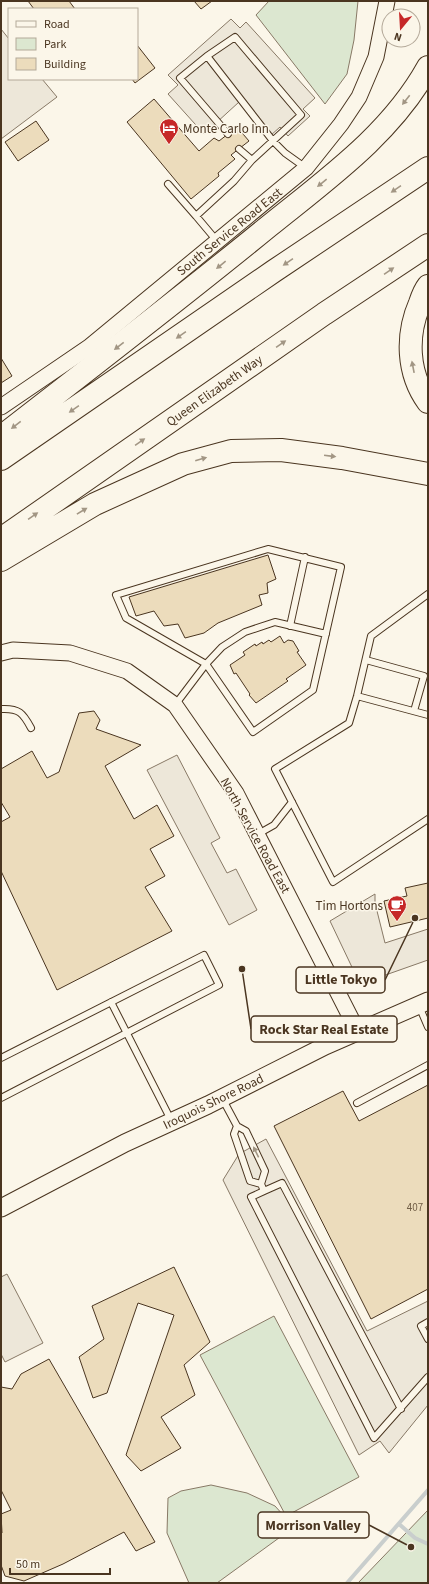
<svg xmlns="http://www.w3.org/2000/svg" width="429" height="1584" font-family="'Source Sans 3',sans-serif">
<rect width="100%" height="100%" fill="#fbf6e9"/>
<path fill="#dce7d0" stroke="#887966" d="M 269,1 L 358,1 L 354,40 L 347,74 L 325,104 L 256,15 Z
M 274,1316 L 359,1477 L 286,1516 L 200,1355 Z
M 211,1485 L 247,1493 L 275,1506 L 294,1527 L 217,1583 L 189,1583 L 167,1533 L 168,1498 L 181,1491 Z
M 428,1510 L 428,1583 L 358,1583 Z"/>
<path fill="#ede7d9" stroke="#887966" d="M 231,19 L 240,28 L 246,22 L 315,98 L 303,109 L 310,116 L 288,136 L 280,127 L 270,136 L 239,102 L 204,134 L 168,94 L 178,85 L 168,75 Z
M 1,29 L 9,39 L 9,79 L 42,79 L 57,97 L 1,139 Z
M 177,755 L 220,838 L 211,843 L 227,873 L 236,869 L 257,910 L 229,925 L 147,770 Z
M 375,894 L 375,903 L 385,943 L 428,929 L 428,960 L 360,984 L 330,921 Z
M 266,1139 L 367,1331 L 428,1301 L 428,1405 L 389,1453 L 380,1441 L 359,1455 L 223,1180 L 239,1154 Z
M 7,1274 L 43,1343 L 5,1362 L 1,1354 L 1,1277 Z"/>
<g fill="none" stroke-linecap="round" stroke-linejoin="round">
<path stroke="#c9cecd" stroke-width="4" d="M 399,1524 L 415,1538 L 428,1544
M 347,1583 L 428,1490"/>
</g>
<path fill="#ecdcbc" stroke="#4a3520" d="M 28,1 L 69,1 L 75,9 L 34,9 Z
M 194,1 L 212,1 L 201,9 Z
M 137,45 L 155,68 L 135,83 L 132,79 L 137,79 Z
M 154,99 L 199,151 L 214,138 L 219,141 L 237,127 L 249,141 L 231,155 L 235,159 L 218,173 L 219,176 L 191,199 L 127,122 Z
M 36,121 L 49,140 L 18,161 L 5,142 Z
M 1,358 L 12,376 L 1,383 Z
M 268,555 L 276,579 L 267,583 L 268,593 L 259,595 L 262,605 L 218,623 L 204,633 L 185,638 L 178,624 L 164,626 L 154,611 L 136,616 L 129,597 Z
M 280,636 L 284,643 L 288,640 L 293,641 L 299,651 L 297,652 L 306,665 L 286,679 L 288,681 L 256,703 L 249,695 L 250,694 L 236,673 L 234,674 L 230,665 L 245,655 L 243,652 L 255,644 L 256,646 L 262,642 L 263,644 L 269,640 L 271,642 Z
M 94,711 L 100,720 L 96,729 L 141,745 L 105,766 L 134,819 L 157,805 L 174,836 L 150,849 L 165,876 L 145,887 L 172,931 L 57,990 L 1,871 L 1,822 L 10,817 L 1,802 L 1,769 L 32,751 L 47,778 L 59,772 L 79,713 Z
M 428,883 L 428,918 L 390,927 L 384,901 L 407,896 L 405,888 Z
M 428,1085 L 428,1289 L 371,1319 L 274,1126 L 343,1091 L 359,1121 Z
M 174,1267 L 210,1342 L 184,1365 L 195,1395 L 161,1417 L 181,1448 L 141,1471 L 126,1455 L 174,1315 L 138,1303 L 107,1393 L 93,1398 L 79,1357 L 104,1339 L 92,1306 Z
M 49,1359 L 155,1542 L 136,1551 L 124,1532 L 63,1564 L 24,1581 L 5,1576 L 1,1565 L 1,1533 L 2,1533 L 1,1514 L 11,1510 L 1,1490 L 1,1387 L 12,1389 L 21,1374 Z"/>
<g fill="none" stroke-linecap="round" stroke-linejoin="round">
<g stroke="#4a3520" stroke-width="8">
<path id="service" d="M 207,56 L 235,37 L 301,115 L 252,160 L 239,149
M 228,134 L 180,78 L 207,56 L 273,141 L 285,153 L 306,168
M 168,184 L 196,216
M 217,241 L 196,216 L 234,181 L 252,160
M 268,549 L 341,567 L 313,690 L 253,732 L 206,664 L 126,618 L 116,595 Z
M 428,594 L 371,636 L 357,696 L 349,723 L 275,769 L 333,882 L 428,819
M 290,626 L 305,557
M 366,660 L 424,676 L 414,711
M 357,696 L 428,715
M 175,705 L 206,664 L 222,647 L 245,632 L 275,622 L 326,634
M 1,709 C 19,708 23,713 31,728
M 258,834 L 274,825 L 292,802
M 111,1002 L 171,1120
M 419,1006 L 428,1027
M 1,1058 L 204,955 L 219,985 L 1,1098
M 222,1098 L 237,1126 L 246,1131 L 265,1171 L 261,1184 L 264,1191 L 251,1197 L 374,1438 L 428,1377
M 357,1103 L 428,1065
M 237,1126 L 234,1134 L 250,1181 L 261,1184
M 264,1191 L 282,1183 L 401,1409
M 428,1322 L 421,1326 L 428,1339"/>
</g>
<g stroke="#4a3520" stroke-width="17">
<path id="tertiary" d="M 1,407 L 89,347 L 306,168 L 341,124 L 359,97 L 376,57 L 387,1
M 1,653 L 13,650 L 70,653 L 127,671 L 175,705 L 236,793 L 358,1032"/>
</g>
<g stroke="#4a3520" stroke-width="19">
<path id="secondary" d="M 1,1208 L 125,1143 L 208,1105 L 325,1046 L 428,1001"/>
</g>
<g stroke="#4a3520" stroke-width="24">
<path id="motorway" d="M 428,286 C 424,291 422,297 420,303 C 406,335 407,373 428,402
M 1,437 C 91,367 181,298 269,226 C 327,179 391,134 428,67
M 1,459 L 274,271 L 428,168
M 1,539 L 324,314 L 428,245
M 1,560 L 95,504 L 183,464 L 231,451 L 281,450 L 342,458 L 428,474"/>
</g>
<use href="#service" stroke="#fbf6e9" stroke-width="6"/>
<use href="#tertiary" stroke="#fbf6e9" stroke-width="15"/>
<use href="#secondary" stroke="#fbf6e9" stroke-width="17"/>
<use href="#motorway" stroke="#fbf6e9" stroke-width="22"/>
</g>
<defs><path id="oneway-solid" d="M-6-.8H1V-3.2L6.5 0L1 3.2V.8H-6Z"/></defs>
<g fill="#a29684">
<use href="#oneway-solid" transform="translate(406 100) rotate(128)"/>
<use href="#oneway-solid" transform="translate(322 183) rotate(141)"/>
<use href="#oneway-solid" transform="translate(396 189) rotate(146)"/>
<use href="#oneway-solid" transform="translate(288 262) rotate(146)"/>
<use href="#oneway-solid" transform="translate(221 265) rotate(141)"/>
<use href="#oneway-solid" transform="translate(389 271) rotate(-34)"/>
<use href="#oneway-solid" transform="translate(181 335) rotate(145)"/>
<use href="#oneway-solid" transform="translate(281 344) rotate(-35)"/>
<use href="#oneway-solid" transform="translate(119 346) rotate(142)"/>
<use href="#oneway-solid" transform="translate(413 367) rotate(-101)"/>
<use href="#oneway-solid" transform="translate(74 409) rotate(145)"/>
<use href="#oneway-solid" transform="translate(16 425) rotate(142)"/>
<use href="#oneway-solid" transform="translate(140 442) rotate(-35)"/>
<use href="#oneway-solid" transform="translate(330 456) rotate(7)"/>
<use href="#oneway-solid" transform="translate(201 459) rotate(-16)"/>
<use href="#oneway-solid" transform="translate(82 511) rotate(-31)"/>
<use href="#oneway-solid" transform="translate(33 516) rotate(-35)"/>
<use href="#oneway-solid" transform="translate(256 1152) rotate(-116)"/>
</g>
<defs>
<g id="hotel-pin" transform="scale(1)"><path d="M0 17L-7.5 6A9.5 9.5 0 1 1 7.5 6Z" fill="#c62828" stroke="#fbf6e9"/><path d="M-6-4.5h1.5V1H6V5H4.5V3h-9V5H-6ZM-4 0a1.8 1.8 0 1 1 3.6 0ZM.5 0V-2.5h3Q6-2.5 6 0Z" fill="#fff"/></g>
<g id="cafe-pin" transform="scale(1)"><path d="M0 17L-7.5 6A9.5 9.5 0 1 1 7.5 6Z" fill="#c62828" stroke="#fbf6e9"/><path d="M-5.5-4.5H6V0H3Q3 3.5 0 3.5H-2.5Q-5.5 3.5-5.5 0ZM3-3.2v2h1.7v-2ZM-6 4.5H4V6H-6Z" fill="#fff"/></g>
</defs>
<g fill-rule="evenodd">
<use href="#hotel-pin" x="169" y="128"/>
<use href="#cafe-pin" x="397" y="905"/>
</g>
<g text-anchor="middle" stroke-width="3" stroke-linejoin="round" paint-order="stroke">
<g font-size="11" fill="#725f47">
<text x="415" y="1211">407</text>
</g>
<g font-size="13" fill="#4a3520" stroke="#fbf6e9" text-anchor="start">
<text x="183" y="133">Monte Carlo Inn</text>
<text x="383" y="910" text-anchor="end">Tim Hortons</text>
</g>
<g font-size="13" fill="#4a3520" stroke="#fbf6e9">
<text transform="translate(229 231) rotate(-39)" y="5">South Service Road East</text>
<text transform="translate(214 390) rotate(-35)" y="5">Queen Elizabeth Way</text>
<text transform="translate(256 835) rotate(61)" y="5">North Service Road East</text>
<text transform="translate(213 1101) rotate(-26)" y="5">Iroquois Shore Road</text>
</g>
</g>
<path fill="none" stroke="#4a3520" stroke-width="1.5" d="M415 918L385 980M242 969L251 1029M411 1547L369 1525"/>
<g fill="#4a3520" stroke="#fbf6e9" stroke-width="1.5">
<circle cx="415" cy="918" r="4"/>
<circle cx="242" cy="969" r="4"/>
<circle cx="411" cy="1547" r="4"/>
</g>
<g fill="#fbf6e9" stroke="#4a3520" stroke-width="1.5">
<rect x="296" y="967" width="89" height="26" rx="4"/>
<rect x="251" y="1016" width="146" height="26" rx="4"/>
<rect x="258" y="1512" width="111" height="26" rx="4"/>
</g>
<g font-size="14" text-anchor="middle" font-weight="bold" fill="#4a3520">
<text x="341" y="984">Little Tokyo</text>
<text x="324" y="1034">Rock Star Real Estate</text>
<text x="313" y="1530">Morrison Valley</text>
</g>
<rect width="429" height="1584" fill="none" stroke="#4a3520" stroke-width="4"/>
<rect x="8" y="8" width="130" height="72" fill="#fbf6e9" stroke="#b4a999"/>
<rect x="16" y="21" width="20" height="6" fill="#fbf6e9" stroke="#b4a999"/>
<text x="44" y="28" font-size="12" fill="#4a3520">Road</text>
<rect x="16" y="38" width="20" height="12" fill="#dce7d0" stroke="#b4a999"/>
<text x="44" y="48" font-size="12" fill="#4a3520">Park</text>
<rect x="16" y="58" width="20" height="12" fill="#ecdcbc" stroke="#b4a999"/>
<text x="44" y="68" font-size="12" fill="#4a3520">Building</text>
<g transform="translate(401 28) rotate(198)"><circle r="19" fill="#fbf6e9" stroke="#b4a999"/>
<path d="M0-3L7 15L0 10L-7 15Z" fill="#c62828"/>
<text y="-6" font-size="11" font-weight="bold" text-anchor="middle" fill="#4a3520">N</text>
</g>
<path d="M10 1568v6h100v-6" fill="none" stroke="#4a3520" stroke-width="2"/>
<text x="16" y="1568" font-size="12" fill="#4a3520" stroke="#fbf6e9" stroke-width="3" paint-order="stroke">50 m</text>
</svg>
